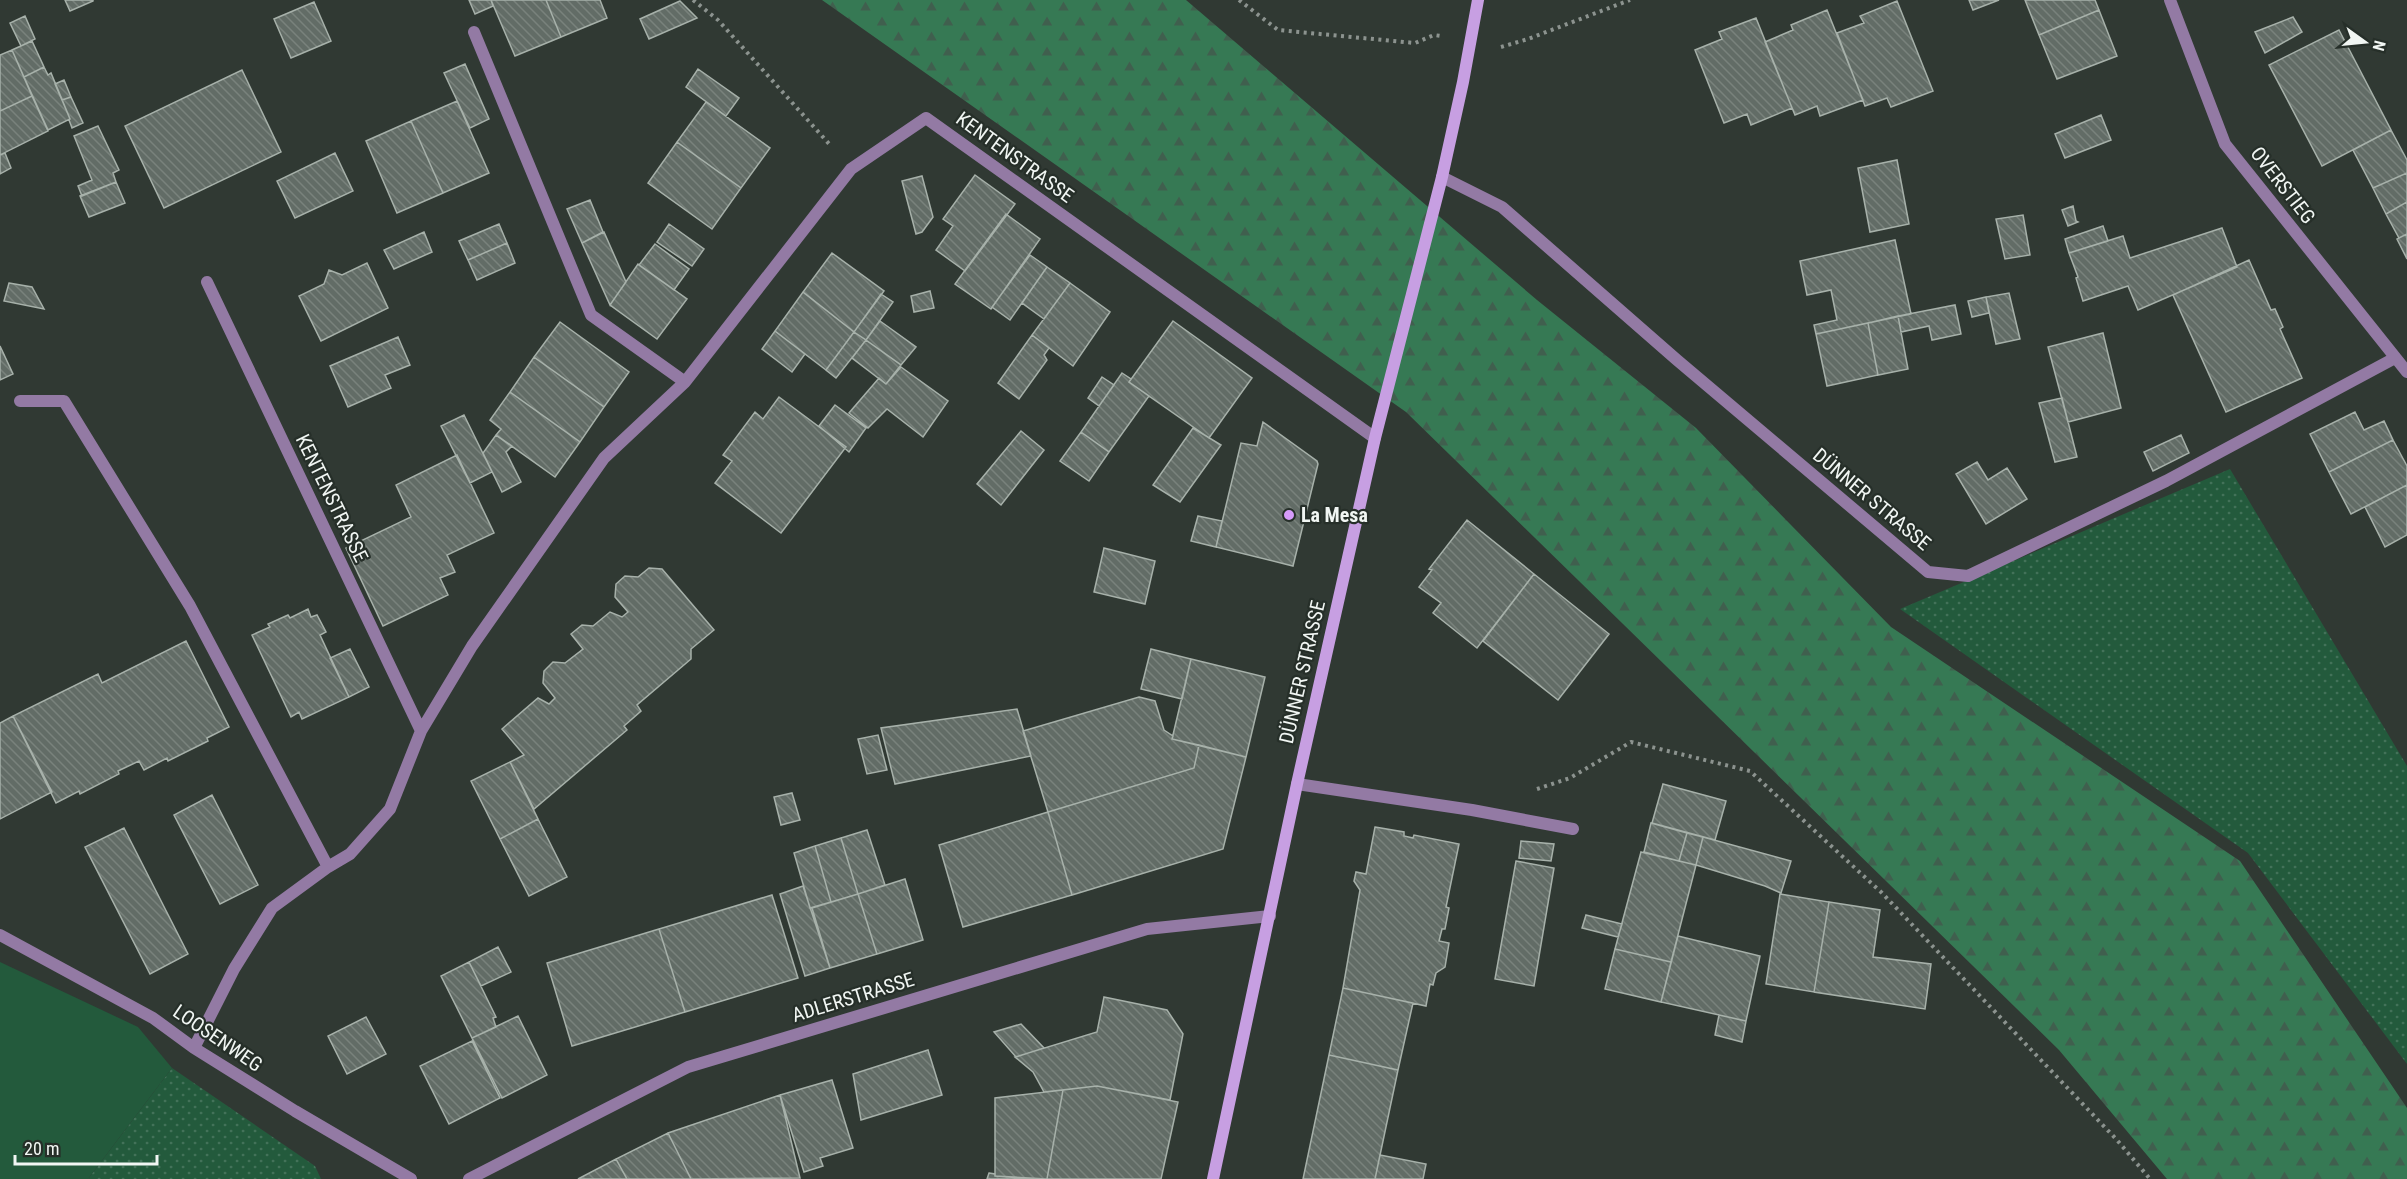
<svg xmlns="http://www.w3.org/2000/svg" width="2407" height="1179" font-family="'Roboto Condensed',sans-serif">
<defs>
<pattern id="grass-dots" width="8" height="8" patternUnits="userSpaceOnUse" patternTransform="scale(1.5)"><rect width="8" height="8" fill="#235a3c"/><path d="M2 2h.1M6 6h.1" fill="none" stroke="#437259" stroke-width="1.8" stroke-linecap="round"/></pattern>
<pattern id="forest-firs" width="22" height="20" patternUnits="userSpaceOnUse" patternTransform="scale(1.5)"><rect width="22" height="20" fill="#367954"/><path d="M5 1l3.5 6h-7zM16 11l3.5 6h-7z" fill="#405f4e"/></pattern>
<pattern id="building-back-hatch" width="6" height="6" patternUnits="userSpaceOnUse" patternTransform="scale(1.5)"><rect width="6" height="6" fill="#626c66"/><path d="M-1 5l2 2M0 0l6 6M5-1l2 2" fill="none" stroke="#79827c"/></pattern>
</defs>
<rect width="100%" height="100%" fill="#303933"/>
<path fill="url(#grass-dots)" d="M 2230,469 L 2407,766 L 2407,1064 L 2248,853 L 1900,609 Z
M 172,1068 L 315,1166 L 321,1179 L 88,1179 Z"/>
<path fill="url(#forest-firs)" d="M 822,0 L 1186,0 L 1537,300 L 1696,428 L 1891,627 L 2240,861 L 2407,1108 L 2407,1179 L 2167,1179 L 2059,1050 L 1406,412 Z"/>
<path fill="#235a3c" d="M 0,962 L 138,1027 L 172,1068 L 88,1179 L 0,1179 Z"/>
<path fill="url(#building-back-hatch)" stroke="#a7b1aa" stroke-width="1.5" d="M 65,0 L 93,0 L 93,1 L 70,11 Z
M 469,0 L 491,0 L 493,6 L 475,14 Z
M 491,0 L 546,0 L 561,37 L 515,56 Z
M 546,0 L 600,0 L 607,18 L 561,37 Z
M 1969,0 L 1999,0 L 1973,10 Z
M 2025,0 L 2095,0 L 2099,10 L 2039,35 Z
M 680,1 L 697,18 L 649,39 L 640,19 Z
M 1897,1 L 1933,91 L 1891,107 L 1887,98 L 1865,106 L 1837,33 L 1864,23 L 1860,16 Z
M 314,2 L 331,41 L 291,58 L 274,19 Z
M 1827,10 L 1863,100 L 1820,116 L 1817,106 L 1795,115 L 1765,42 L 1793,30 L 1791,25 Z
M 2099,10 L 2117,56 L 2057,79 L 2039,35 Z
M 25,16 L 35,39 L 21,46 L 10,23 Z
M 2293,17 L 2302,32 L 2265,53 L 2255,32 Z
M 1756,18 L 1792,108 L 1751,125 L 1747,114 L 1724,123 L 1695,50 L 1722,39 L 1719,32 Z
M 2339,30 L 2391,130 L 2322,166 L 2269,65 Z
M 32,41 L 44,67 L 24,77 L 12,50 Z
M 12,50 L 32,96 L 0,111 L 0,55 Z
M 465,64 L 489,119 L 470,128 L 444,73 Z
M 44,67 L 48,75 L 51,73 L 70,119 L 48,130 L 24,77 Z
M 698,69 L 739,98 L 726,116 L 686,87 Z
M 242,70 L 281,152 L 164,208 L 125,126 Z
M 64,80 L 71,97 L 62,100 L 55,84 Z
M 32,96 L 48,131 L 0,155 L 0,111 Z
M 71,97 L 83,123 L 72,128 L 69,120 L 70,119 L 62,100 Z
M 457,101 L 489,173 L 443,193 L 411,121 Z
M 706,102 L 770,148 L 741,188 L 677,142 Z
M 2101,115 L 2111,140 L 2065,158 L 2055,134 Z
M 411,121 L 443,193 L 397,213 L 366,141 Z
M 98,126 L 119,170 L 113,173 L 116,182 L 82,196 L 78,186 L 92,180 L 74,136 Z
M 2391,130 L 2407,160 L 2407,173 L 2373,188 L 2353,150 Z
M 677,142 L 741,188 L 712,229 L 648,183 Z
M 5,153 L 11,168 L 0,174 L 0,155 Z
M 335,153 L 353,191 L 295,218 L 277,181 Z
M 1897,160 L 1909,224 L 1870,232 L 1858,168 Z
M 2407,173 L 2407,202 L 2386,214 L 2373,188 Z
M 975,175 L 1015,204 L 965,271 L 936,250 L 953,226 L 943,219 Z
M 922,176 L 933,217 L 922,232 L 916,234 L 902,181 Z
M 116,182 L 125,203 L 89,217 L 80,196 Z
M 590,200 L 603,232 L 582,243 L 567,209 Z
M 2407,202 L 2407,234 L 2399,238 L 2386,214 Z
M 2073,206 L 2076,221 L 2078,222 L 2068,226 L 2062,210 Z
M 1006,214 L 1040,239 L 991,309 L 955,284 Z
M 2023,215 L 2030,255 L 2005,259 L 1996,219 Z
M 499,224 L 507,243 L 468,260 L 459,241 Z
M 669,224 L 704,249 L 692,266 L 657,242 Z
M 2103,226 L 2108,241 L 2069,253 L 2065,239 Z
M 2222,228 L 2237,267 L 2138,310 L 2128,286 L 2083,301 L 2076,278 L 2078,277 L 2069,253 L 2123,236 L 2130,258 Z
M 424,232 L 432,252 L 394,269 L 384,250 Z
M 604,232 L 626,282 L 610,305 L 582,243 Z
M 2407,234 L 2407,259 L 2397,239 Z
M 1895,240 L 1911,314 L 1816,334 L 1814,325 L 1837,320 L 1831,290 L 1807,295 L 1800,261 Z
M 507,243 L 515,263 L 477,280 L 468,260 Z
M 655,244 L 689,269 L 674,290 L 639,265 Z
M 832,253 L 884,291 L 854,332 L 803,292 Z
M 1030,255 L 1047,267 L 1010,320 L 992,307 Z
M 2249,260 L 2271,310 L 2275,309 L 2283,327 L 2280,329 L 2302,378 L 2226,412 L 2173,295 Z
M 367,263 L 388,308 L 321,341 L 299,296 L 324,284 L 329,270 L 342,275 Z
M 638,264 L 687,299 L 657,339 L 610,305 Z
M 1047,267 L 1070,283 L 1044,319 L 1022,303 Z
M 9,283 L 32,287 L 44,309 L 4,301 Z
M 1070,283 L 1110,312 L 1073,366 L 1032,335 Z
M 930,291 L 934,308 L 914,312 L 911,296 Z
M 803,292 L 854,332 L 826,370 L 775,331 Z
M 2009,293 L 2020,339 L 1996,344 L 1986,297 Z
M 881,294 L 893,302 L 866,340 L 854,332 Z
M 1986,297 L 1989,313 L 1972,317 L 1968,301 Z
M 1955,305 L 1961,334 L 1932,340 L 1929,326 L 1901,332 L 1898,316 Z
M 1898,316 L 1908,369 L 1878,375 L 1868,323 Z
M 880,321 L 916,347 L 901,365 L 866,340 Z
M 1173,321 L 1252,378 L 1209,438 L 1129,382 Z
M 560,322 L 629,372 L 604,407 L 534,357 Z
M 1868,323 L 1878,375 L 1827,386 L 1816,334 Z
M 775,331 L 805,354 L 792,372 L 762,349 Z
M 854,332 L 866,340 L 836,378 L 826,370 Z
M 2103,333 L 2121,408 L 2068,422 L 2048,347 Z
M 1032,335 L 1049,348 L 1044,355 L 1047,360 L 1019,399 L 998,383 Z
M 398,337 L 410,365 L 385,375 L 391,388 L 348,407 L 330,366 Z
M 866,340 L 901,365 L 886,384 L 852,358 Z
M 0,346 L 13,374 L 0,380 Z
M 534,357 L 604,407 L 580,442 L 510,392 Z
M 901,367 L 948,401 L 923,437 L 887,409 L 868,428 L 849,413 L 879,378 L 886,384 Z
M 1122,373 L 1131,379 L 1129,382 L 1149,396 L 1109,452 L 1081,432 Z
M 1102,377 L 1114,385 L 1099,406 L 1088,398 Z
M 510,392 L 580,442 L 555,477 L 496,435 L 501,429 L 490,420 Z
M 779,397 L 846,447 L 781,533 L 715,483 L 732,461 L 723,455 L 755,412 L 763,419 Z
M 2062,398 L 2077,457 L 2055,462 L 2039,403 Z
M 835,405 L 866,428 L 849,452 L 819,426 Z
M 2355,412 L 2364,430 L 2384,421 L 2393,440 L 2329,472 L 2310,434 Z
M 464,415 L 492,472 L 470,483 L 441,426 Z
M 1263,422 L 1317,461 L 1318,464 L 1293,566 L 1216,547 L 1241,443 L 1257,446 Z
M 1193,428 L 1221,445 L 1180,502 L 1153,485 Z
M 1021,431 L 1044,450 L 1001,505 L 977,484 Z
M 1081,432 L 1109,452 L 1089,481 L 1060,461 Z
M 496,435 L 512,446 L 506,452 L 521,482 L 502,492 L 483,453 Z
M 2181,435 L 2189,453 L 2153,471 L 2144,452 Z
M 2393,440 L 2407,466 L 2407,485 L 2351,514 L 2329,472 Z
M 457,455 L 494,533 L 447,555 L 455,572 L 440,578 L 448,595 L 383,626 L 346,548 L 411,517 L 396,485 Z
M 1977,462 L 1988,480 L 2007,468 L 2027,499 L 1986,524 L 1956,474 Z
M 2407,485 L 2407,535 L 2385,547 L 2365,507 Z
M 1198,516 L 1222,521 L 1216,547 L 1191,541 Z
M 1467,520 L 1534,574 L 1477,648 L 1433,613 L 1441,603 L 1419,587 L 1432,570 L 1429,569 Z
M 1104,548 L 1155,561 L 1145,604 L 1094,592 Z
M 649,568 L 662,569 L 714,630 L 691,649 L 691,659 L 637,705 L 641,711 L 624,726 L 627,730 L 534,809 L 510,762 L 524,755 L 502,729 L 538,698 L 549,704 L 555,698 L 543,683 L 544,671 L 553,662 L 565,663 L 583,649 L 571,634 L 582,625 L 593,626 L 610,612 L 622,617 L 628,612 L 615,597 L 616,584 L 625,576 L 638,577 Z
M 1534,574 L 1609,634 L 1558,700 L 1483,641 Z
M 308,609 L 311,617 L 317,615 L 326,632 L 320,635 L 349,697 L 302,719 L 299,712 L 291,717 L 252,635 L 270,627 L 268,624 L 288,615 L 290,618 Z
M 186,641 L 229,727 L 207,738 L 208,741 L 168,761 L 167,758 L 144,770 L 139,761 L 118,771 L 119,774 L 80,794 L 79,791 L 56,803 L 13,716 L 98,674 L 102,683 Z
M 350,649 L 369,687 L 349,697 L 330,658 Z
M 1151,649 L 1191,659 L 1182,699 L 1141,689 Z
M 1191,659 L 1265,677 L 1246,757 L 1172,739 Z
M 1139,697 L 1155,701 L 1164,730 L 1173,736 L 1172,739 L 1199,745 L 1194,768 L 1048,812 L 1023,731 Z
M 1017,709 L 1031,756 L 895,784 L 881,728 Z
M 13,716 L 52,792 L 0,819 L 0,723 Z
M 878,735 L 887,770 L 867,774 L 858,739 Z
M 1199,745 L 1246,757 L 1223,849 L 1072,895 L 1048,812 L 1194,768 Z
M 510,762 L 538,819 L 500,839 L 471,781 Z
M 1663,784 L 1726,801 L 1715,840 L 1652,823 Z
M 792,793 L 800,820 L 781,825 L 774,797 Z
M 212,795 L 258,885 L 220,904 L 174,815 Z
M 1048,812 L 1072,895 L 963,927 L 939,845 Z
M 538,819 L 567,877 L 529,896 L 500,839 Z
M 1651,823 L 1687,833 L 1679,861 L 1644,852 Z
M 1375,827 L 1404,832 L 1404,836 L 1413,838 L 1414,835 L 1459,844 L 1446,907 L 1449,908 L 1445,929 L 1442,929 L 1439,941 L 1449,943 L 1445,967 L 1436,973 L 1433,985 L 1430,984 L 1426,1006 L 1343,988 L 1360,890 L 1354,881 L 1356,872 L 1366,874 Z
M 124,828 L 188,954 L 150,974 L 85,847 Z
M 867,830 L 885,885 L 858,894 L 841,838 Z
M 1687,833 L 1703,837 L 1696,865 L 1679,861 Z
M 1703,837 L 1791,861 L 1781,893 L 1765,886 L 1696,865 Z
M 841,838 L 858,894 L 831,902 L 815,846 Z
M 1521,841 L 1554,844 L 1551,861 L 1519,858 Z
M 815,846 L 831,902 L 810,908 L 794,853 Z
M 1641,852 L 1696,865 L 1671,962 L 1615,949 Z
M 1516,861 L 1554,868 L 1534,986 L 1495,979 Z
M 905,879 L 923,940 L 877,954 L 858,894 Z
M 803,886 L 830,968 L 805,976 L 780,894 Z
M 858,894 L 877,954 L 830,968 L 812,908 Z
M 1780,894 L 1829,902 L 1814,992 L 1766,984 Z
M 772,895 L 798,978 L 685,1012 L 659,929 Z
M 1829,902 L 1880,910 L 1873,957 L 1931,964 L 1925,1009 L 1814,992 Z
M 1586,915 L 1622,924 L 1618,937 L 1582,928 Z
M 659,929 L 685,1012 L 572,1046 L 547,963 Z
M 1678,936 L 1760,956 L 1746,1021 L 1661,1002 Z
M 498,947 L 511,972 L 481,986 L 469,962 Z
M 1615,949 L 1671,962 L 1661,1002 L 1605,989 Z
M 469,962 L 496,1017 L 493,1018 L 496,1027 L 472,1038 L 441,976 Z
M 1343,988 L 1413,1003 L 1398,1070 L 1329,1055 Z
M 1104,997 L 1167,1010 L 1183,1034 L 1170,1100 L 1097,1086 L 1044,1092 L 1033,1072 L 1015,1057 L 1097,1032 Z
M 1719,1015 L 1746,1021 L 1742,1042 L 1715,1035 Z
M 518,1016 L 547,1075 L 502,1098 L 472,1038 Z
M 366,1017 L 386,1054 L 347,1074 L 328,1036 Z
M 1021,1024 L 1044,1048 L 1016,1057 L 994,1032 Z
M 472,1041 L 500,1098 L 449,1124 L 420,1066 Z
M 928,1050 L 942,1095 L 861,1120 L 853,1074 Z
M 1329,1055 L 1398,1070 L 1375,1179 L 1303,1179 Z
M 832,1080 L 853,1148 L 820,1158 L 823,1166 L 804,1172 L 780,1095 Z
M 1097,1086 L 1178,1102 L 1161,1179 L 1047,1179 L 1063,1090 Z
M 1063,1090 L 1047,1179 L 995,1176 L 995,1098 Z
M 780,1095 L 800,1178 L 691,1179 L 668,1133 Z
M 668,1133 L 691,1179 L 627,1179 L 616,1159 Z
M 1380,1155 L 1426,1164 L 1423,1179 L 1375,1179 Z
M 616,1159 L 627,1179 L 578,1179 Z
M 989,1173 L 995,1174 L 995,1176 L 1037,1179 L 987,1179 Z"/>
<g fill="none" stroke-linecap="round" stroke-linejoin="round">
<path stroke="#8c938f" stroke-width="4" stroke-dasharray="3 4.5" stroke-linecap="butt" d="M 693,0 L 718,20 L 831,146
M 1239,0 L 1278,30 L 1415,43 L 1434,35 L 1441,36
M 1501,47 L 1528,39 L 1630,0
M 1537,789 L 1570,778 L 1631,742 L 1750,771 L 1882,893 L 2117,1140 L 2150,1179"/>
<path stroke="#937aa4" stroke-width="12" d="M 1442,177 L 1502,207 L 1677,360 L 1928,572 L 1968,576 L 2166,481 L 2395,358
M 1297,784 L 1472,810 L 1573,829"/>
<path stroke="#937aa4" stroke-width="12" d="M 2170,0 L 2225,144 L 2407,372
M 474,32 L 591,315 L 685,382
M 207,282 L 421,731
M 20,401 L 64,401 L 190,606 L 328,867
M 0,935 L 153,1018 L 194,1048 L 295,1111 L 411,1179
M 194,1048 L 234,969 L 272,908 L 328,867 L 350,854 L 390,809 L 421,731 L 472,646 L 604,458 L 685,382 L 851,169 L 926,118 L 1375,438
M 469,1179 L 688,1067 L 1147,929 L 1270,916"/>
<path stroke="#c79fe2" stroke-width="12" d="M 1213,1179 L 1297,784 L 1375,438 L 1442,177 L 1463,82 L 1478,0"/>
</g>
<circle fill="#d69bfa" stroke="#262f29" stroke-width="2" cx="1289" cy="515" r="6"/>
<g text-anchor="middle" stroke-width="4.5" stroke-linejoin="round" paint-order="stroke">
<g font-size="20" fill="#f1f6f3" stroke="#262f29">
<text transform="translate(1015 157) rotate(36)" y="7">KENTENSTRASSE</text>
<text transform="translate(2283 185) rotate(52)" y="7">OVERSTIEG</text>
<text transform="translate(332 498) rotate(64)" y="7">KENTENSTRASSE</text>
<text transform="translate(1872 499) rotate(40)" y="7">DÜNNER STRASSE</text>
<text transform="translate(1302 672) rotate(-77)" y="7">DÜNNER STRASSE</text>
<text transform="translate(853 997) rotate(-17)" y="7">ADLERSTRASSE</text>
<text transform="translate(218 1038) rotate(34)" y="7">LOOSENWEG</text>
</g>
<g font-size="20" font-weight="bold" fill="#f1f6f3" stroke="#262f29" text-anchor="start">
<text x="1301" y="522">La Mesa</text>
</g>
</g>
<g transform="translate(2365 42) rotate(105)" stroke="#262f29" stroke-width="4.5" paint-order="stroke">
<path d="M0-4.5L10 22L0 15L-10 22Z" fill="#f1f6f3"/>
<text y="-9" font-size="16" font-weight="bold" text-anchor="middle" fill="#f1f6f3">N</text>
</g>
<path d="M15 1155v9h142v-9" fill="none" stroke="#f1f6f3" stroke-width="3"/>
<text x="24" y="1155" font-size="18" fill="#f1f6f3" stroke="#262f29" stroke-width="4.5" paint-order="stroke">20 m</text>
</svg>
